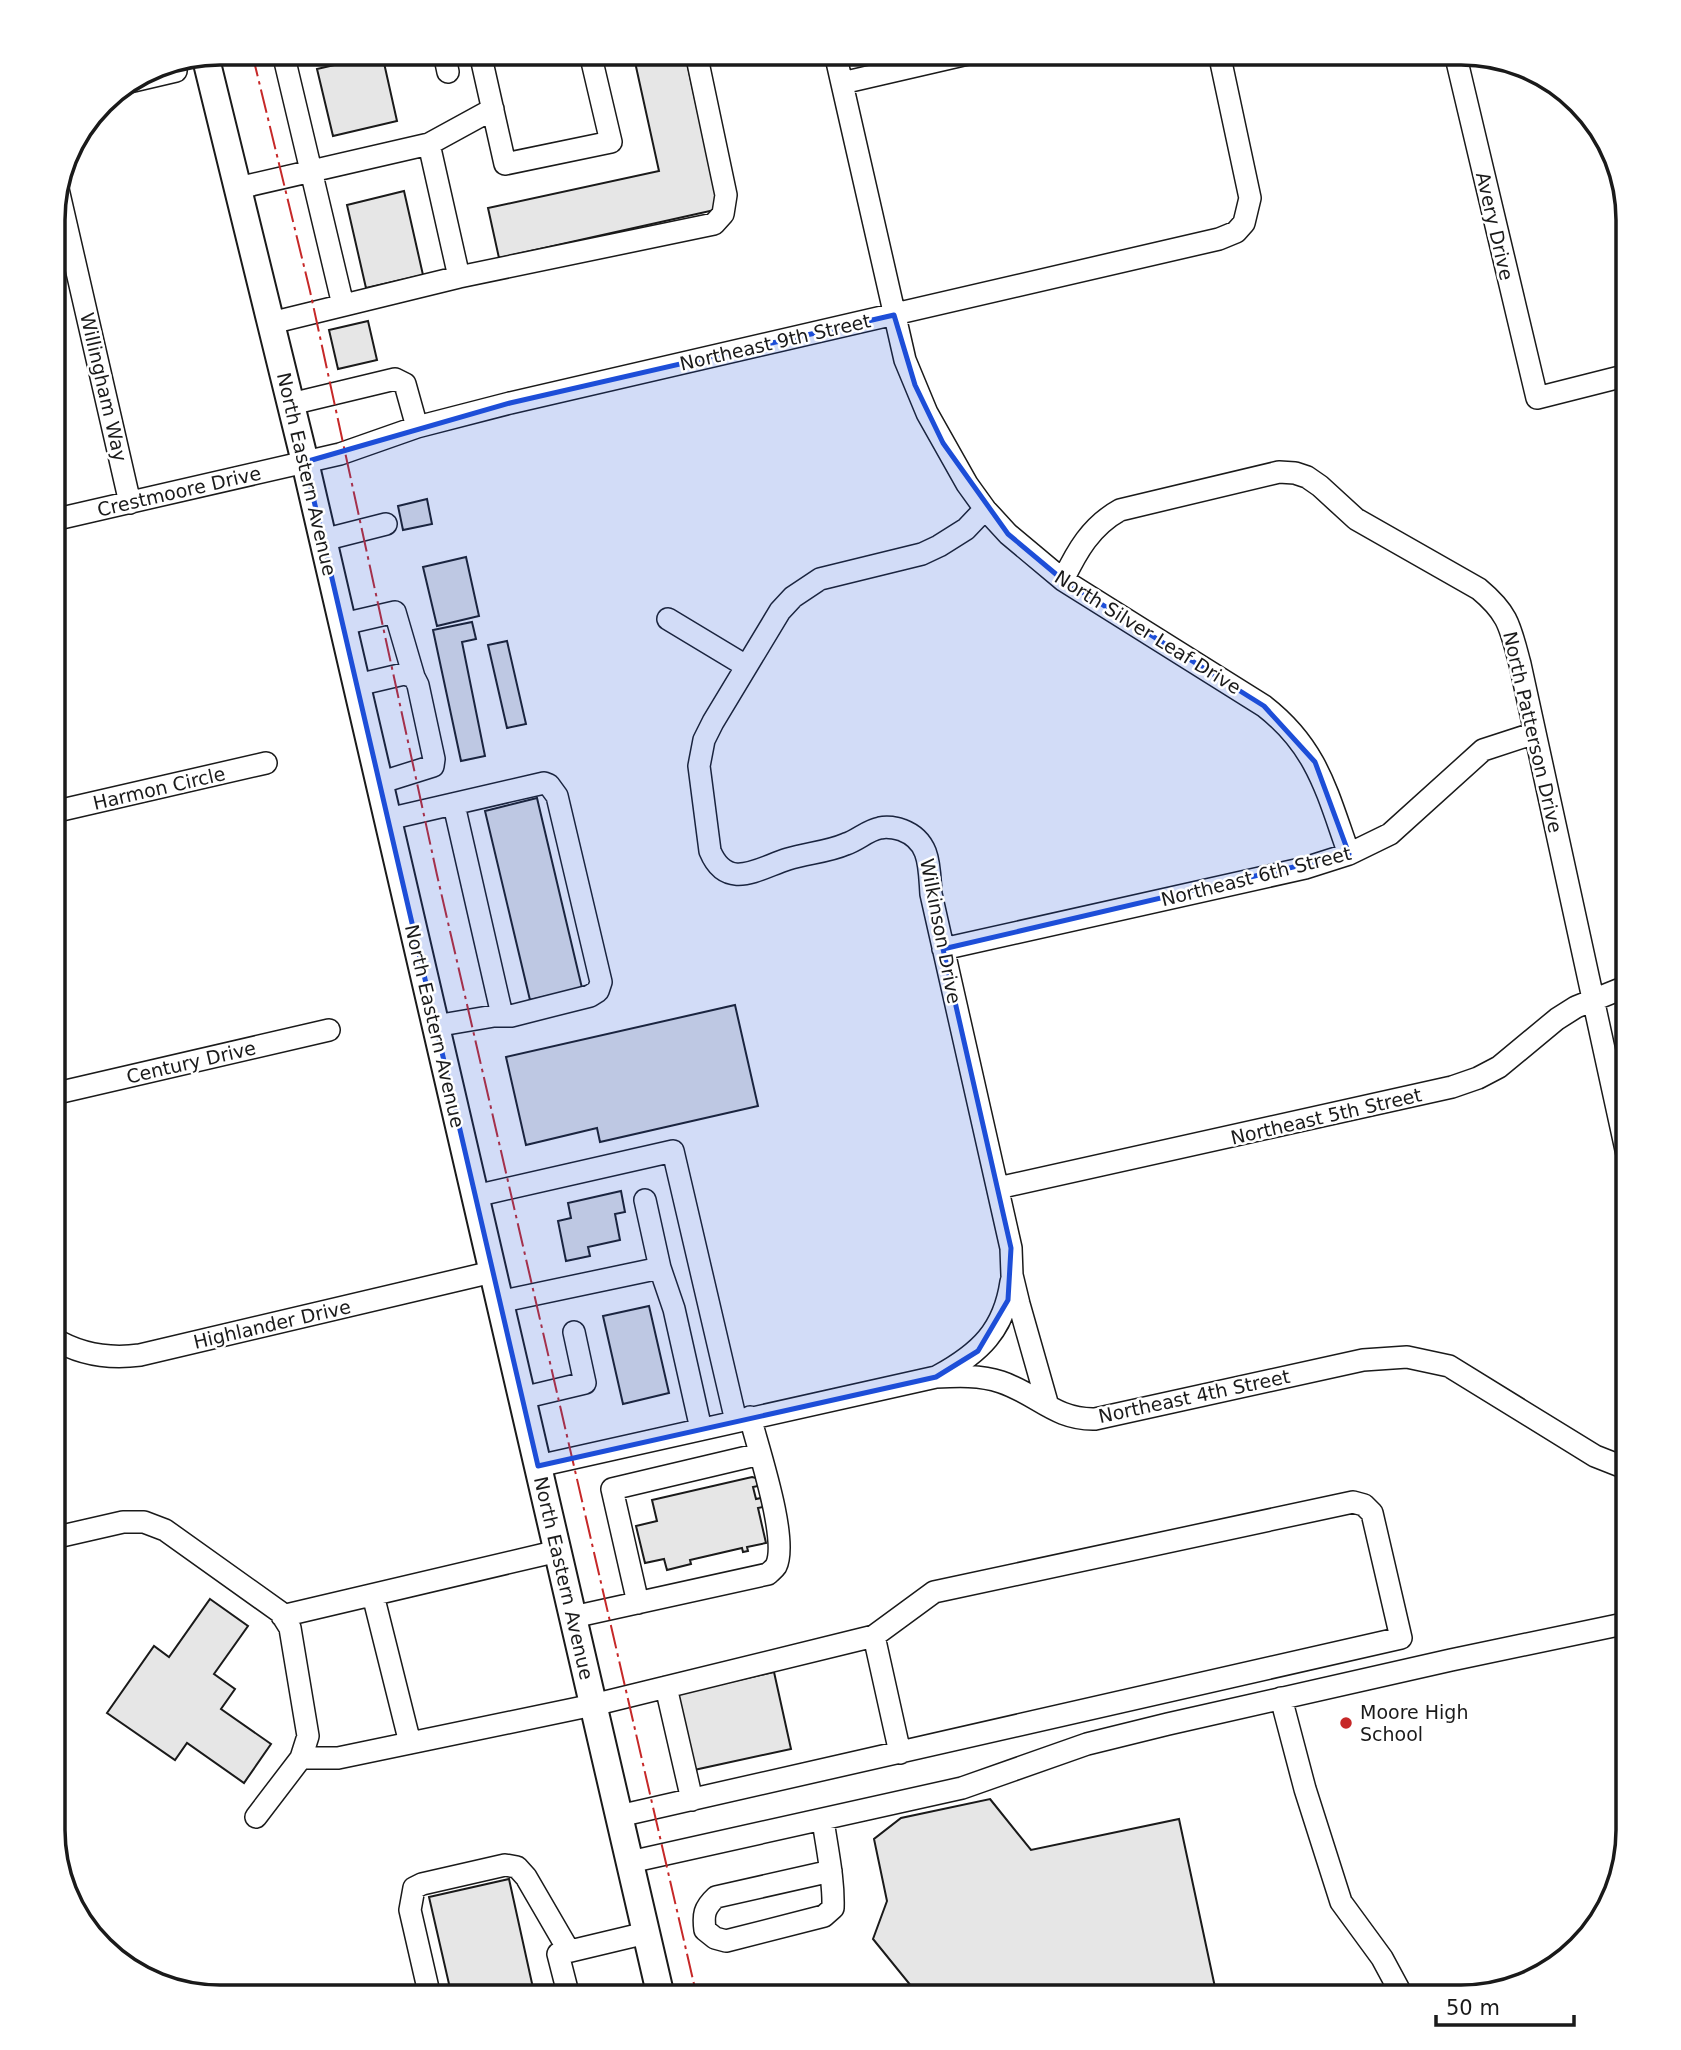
<svg xmlns="http://www.w3.org/2000/svg" width="1681" height="2050" font-family="'DejaVu Sans',sans-serif">
<rect width="100%" height="100%" fill="#fff"/>
<path fill="#e6e6e6" stroke="#1a1a1a" stroke-width="2" d="M 633,53 L 685,53 L 719,209 L 499,258 L 488,208 L 659,171 Z
M 382,54 L 397,121 L 333,136 L 317,69 Z
M 404,191 L 423,275 L 366,288 L 347,205 Z
M 368,321 L 377,360 L 338,369 L 329,330 Z
M 427,499 L 432,524 L 403,530 L 398,506 Z
M 466,557 L 479,616 L 437,626 L 423,567 Z
M 472,622 L 476,639 L 462,642 L 485,756 L 461,761 L 433,630 Z
M 507,641 L 526,724 L 507,728 L 488,645 Z
M 537,798 L 582,988 L 530,1000 L 485,811 Z
M 735,1005 L 758,1106 L 600,1142 L 597,1128 L 526,1145 L 506,1057 Z
M 621,1191 L 625,1212 L 615,1214 L 620,1240 L 588,1247 L 590,1256 L 566,1261 L 558,1221 L 571,1218 L 568,1203 Z
M 649,1306 L 669,1393 L 623,1404 L 603,1316 Z
M 752,1477 L 756,1478 L 758,1486 L 753,1487 L 756,1499 L 761,1498 L 763,1507 L 758,1508 L 766,1543 L 747,1547 L 748,1551 L 743,1552 L 742,1548 L 690,1560 L 691,1564 L 667,1570 L 664,1559 L 645,1563 L 636,1526 L 657,1521 L 652,1500 Z
M 210,1599 L 248,1626 L 214,1674 L 235,1689 L 221,1709 L 271,1744 L 244,1783 L 187,1743 L 175,1760 L 107,1713 L 154,1646 L 169,1657 Z
M 774,1672 L 791,1749 L 694,1770 L 677,1694 Z
M 990,1799 L 1031,1850 L 1179,1819 L 1216,1992 L 1281,1997 L 920,1997 L 873,1939 L 887,1901 L 874,1839 L 901,1818 Z
M 509,1879 L 535,1997 L 452,1997 L 429,1897 Z
M 842,1993 L 894,1997 L 843,1997 Z"/>
<g fill="none" stroke-linecap="round" stroke-linejoin="round">
<g stroke="#1a1a1a" stroke-width="24">
<path id="minor" d="M 283,53 L 343,305
M 444,53 L 448,72
M 480,53 L 505,164 L 611,142 L 590,53
M 835,53 L 905,360 L 927,413 L 967,484 L 985,509 L 1008,534 L 1063,580 L 1264,706 C 1318,748 1327,793 1349,854
M 1455,53 L 1537,398 L 1628,375
M 129,82 L 176,71
M 842,83 L 972,53
M 429,144 L 493,109
M 238,188 L 429,144 L 459,277 L 271,323
M 58,189 L 130,503
M 459,277 L 714,224 L 723,214 L 726,195 L 696,53
M 291,404 L 395,379 L 405,384 L 417,427
M 985,509 L 966,529 L 939,546 L 922,554 L 820,579 L 793,597 L 780,611 L 713,722 L 704,740 L 699,766 L 710,851 C 727,892 759,868 788,859 C 807,853 828,852 846,844 C 858,840 868,830 880,828 C 888,826 895,828 902,830 C 931,841 929,867 931,894 L 1011,1248 L 1012,1275 L 1019,1304 L 1048,1406
M 53,520 L 340,454 L 417,427 L 510,403 L 1219,239 L 1236,232 L 1244,223 L 1250,198 L 1219,53
M 323,540 L 386,524
M 1063,580 C 1077,551 1091,526 1120,510 L 1279,472 L 1295,473 L 1307,477 L 1320,486 L 1356,519 L 1479,589 C 1509,614 1510,627 1520,664 L 1628,1159
M 668,619 L 746,666
M 343,624 L 395,612 L 414,677
M 357,685 L 404,674 L 414,677 L 418,685 L 434,759 L 433,766 L 379,783
M 454,805 L 502,1015
M 53,812 L 266,763
M 388,819 L 544,783 L 549,785 L 557,796 L 601,982 L 598,991 L 590,996 L 511,1016 L 494,1016 L 435,1026
M 943,949 L 1305,868 L 1349,854 L 1390,834 L 1483,750 L 1535,733
M 53,1094 L 329,1030
M 998,1188 L 1452,1087 L 1478,1078 L 1499,1067 L 1557,1019 L 1576,1007 L 1628,986
M 475,1196 L 673,1151 L 736,1421
M 645,1200 L 660,1268
M 499,1302 L 660,1268 L 674,1309 L 701,1429
M 53,1338 C 80,1355 109,1359 140,1355 L 492,1272
M 938,1376 C 980,1353 1004,1330 1011,1282
M 522,1398 L 585,1383 L 574,1332
M 538,1466 L 936,1377 C 958,1376 980,1375 1001,1382 C 1037,1394 1055,1420 1095,1419 L 1363,1360 L 1407,1357 L 1449,1366 L 1595,1456 L 1628,1469
M 53,1538 L 123,1522 L 144,1522 L 165,1530 L 280,1612 L 290,1628 L 308,1736 L 301,1758 L 256,1817
M 373,1595 L 410,1743
M 638,1603 L 612,1489 L 760,1454
M 282,1616 L 558,1551
M 573,1617 L 768,1574 C 771,1571 774,1569 776,1566 C 789,1540 758,1448 750,1417
M 874,1636 L 900,1753
M 666,1687 L 692,1800
M 1281,1698 L 1305,1789 L 1341,1902 L 1382,1958 L 1403,1997
M 301,1758 L 338,1758 L 593,1705 L 874,1636 L 934,1592 L 1353,1502 L 1364,1505 L 1372,1513 L 1401,1638 L 619,1816
M 823,1820 C 827,1849 834,1879 833,1908 L 824,1916 L 726,1941 L 715,1938 L 705,1930 C 703,1915 704,1908 716,1897 L 831,1871
M 630,1862 L 962,1788 L 1087,1744 L 1168,1724 L 1451,1660 L 1628,1623
M 430,1997 L 410,1910 L 414,1888 L 422,1884 L 505,1865 L 517,1867 L 526,1877 L 569,1951
M 569,1997 L 558,1954 L 646,1933"/>
</g>
<g stroke="#1a1a1a" stroke-width="30">
<path id="major" d="M 205,55 L 305,462 L 661,1997"/>
</g>
<use href="#minor" stroke="#fff" stroke-width="21"/>
<use href="#major" stroke="#fff" stroke-width="26"/>
<path stroke="#c62828" stroke-width="2" stroke-dasharray="24 5 3.5 5" stroke-linecap="butt" d="M 252,53 L 310,291 L 437,875 L 697,1997"/>
</g>
<path fill="#1d4ed8" fill-opacity="0.2" stroke="#1d4ed8" stroke-width="5" stroke-linejoin="round" d="M 894,315 L 915,385 L 943,443 L 1008,534 L 1063,580 L 1264,706 L 1315,762 L 1349,854 L 943,949 L 1011,1248 L 1008,1300 L 978,1351 L 936,1377 L 538,1466 L 305,462 L 510,403 Z"/>
<circle fill="#c62828" stroke="#fff" stroke-width="2.5" cx="1346" cy="1723" r="7"/>
<g text-anchor="middle" stroke-width="5" stroke-linejoin="round" paint-order="stroke">
<g font-size="19" fill="#1a1a1a" stroke="#fff">
<text transform="translate(1495 226) rotate(77)" y="7">Avery Drive</text>
<text transform="translate(775 342) rotate(-13)" y="7">Northeast 9th Street</text>
<text transform="translate(104 387) rotate(77)" y="7">Willingham Way</text>
<text transform="translate(307 474) rotate(77)" y="7">North Eastern Avenue</text>
<text transform="translate(179 491) rotate(-13)" y="7">Crestmoore Drive</text>
<text transform="translate(1148 632) rotate(32)" y="7">North Silver Leaf Drive</text>
<text transform="translate(1533 732) rotate(77)" y="7">North Patterson Drive</text>
<text transform="translate(159 788) rotate(-13)" y="7">Harmon Circle</text>
<text transform="translate(1256 876) rotate(-14)" y="7">Northeast 6th Street</text>
<text transform="translate(941 931) rotate(79)" y="7">Wilkinson Drive</text>
<text transform="translate(435 1026) rotate(77)" y="7">North Eastern Avenue</text>
<text transform="translate(191 1062) rotate(-13)" y="7">Century Drive</text>
<text transform="translate(1326 1116) rotate(-13)" y="7">Northeast 5th Street</text>
<text transform="translate(272 1324) rotate(-13)" y="7">Highlander Drive</text>
<text transform="translate(1194 1396) rotate(-12)" y="7">Northeast 4th Street</text>
<text transform="translate(564 1578) rotate(77)" y="7">North Eastern Avenue</text>
</g>
<g font-size="19" fill="#1a1a1a" stroke="#fff" text-anchor="start">
<text x="1360" y="1719">Moore High<tspan x="1360" dy="22">School</tspan></text>
</g>
</g>
<path d="M0 0H1681V2050H0ZM220 65H1461A155 155 0 0 1 1616 220V1830A155 155 0 0 1 1461 1985H220A155 155 0 0 1 65 1830V220A155 155 0 0 1 220 65Z" fill="#fff" fill-rule="evenodd"/>
<path fill="none" stroke="#1a1a1a" stroke-width="3.5" d="M220 65H1461A155 155 0 0 1 1616 220V1830A155 155 0 0 1 1461 1985H220A155 155 0 0 1 65 1830V220A155 155 0 0 1 220 65Z"/>
<path d="M1436 2015v10h138v-10" fill="none" stroke="#1a1a1a" stroke-width="3.5"/>
<text x="1446" y="2015" font-size="21" fill="#1a1a1a" stroke="#ffffff" stroke-width="5" paint-order="stroke">50 m</text>
</svg>
